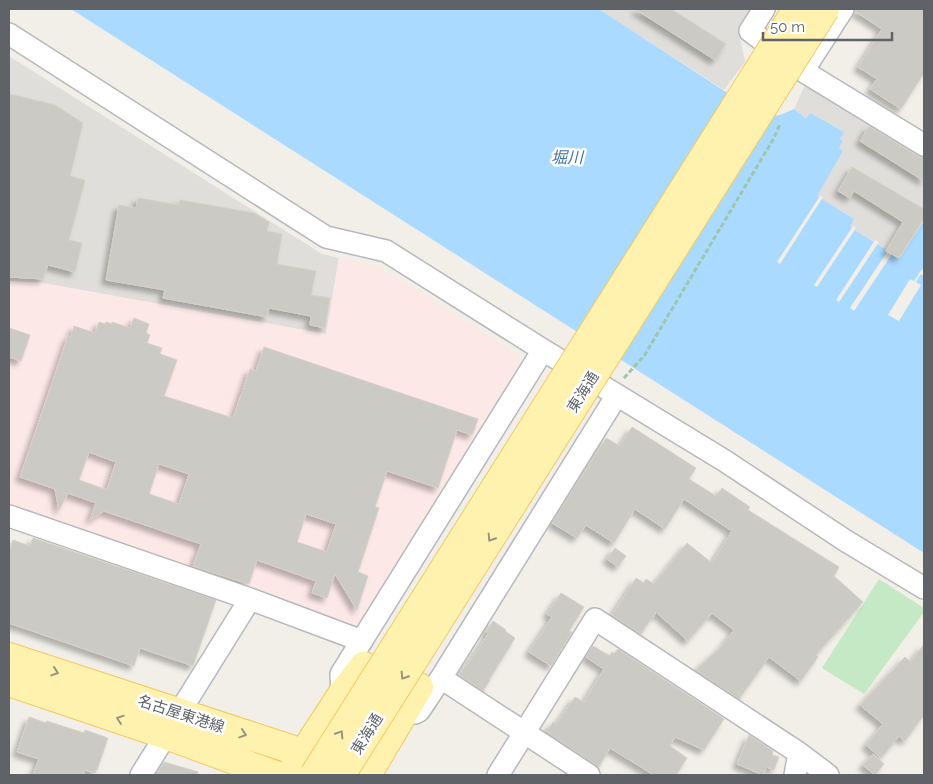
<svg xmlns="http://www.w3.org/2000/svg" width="933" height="784" font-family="Raleway,'Noto Sans JP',sans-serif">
<defs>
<filter id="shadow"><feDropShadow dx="-4.5" dy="4.5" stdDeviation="2.5" flood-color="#0004"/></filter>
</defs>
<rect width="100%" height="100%" fill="#f1efe8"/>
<path fill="#e0deda" d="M 599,9 L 753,9 L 739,32 L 745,62 L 724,90 Z
M 9,56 L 322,254 L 339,258 L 326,334 L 43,283 L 9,281 Z
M 806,83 L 924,156 L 924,221 L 900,258 L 850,227 L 854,219 L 816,196 L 843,151 L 838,148 L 843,141 L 810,113 L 806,118 L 794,109 Z"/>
<path fill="#fce8e6" d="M 339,258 L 379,267 L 518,355 L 519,369 L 356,629 L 245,586 L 9,505 L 9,281 L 43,283 L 326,334 Z"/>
<path fill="#c5e8c5" d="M 879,579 L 924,608 L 924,612 L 864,694 L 822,668 Z"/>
<path fill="#aadaff" d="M 71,9 L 599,9 L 764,117 L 780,115 L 794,109 L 806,118 L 810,113 L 844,132 L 840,139 L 843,140 L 839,148 L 843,151 L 817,196 L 854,219 L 850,227 L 900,258 L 924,221 L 924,553 Z"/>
<path fill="#f1efe8" d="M 820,196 L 823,197 L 780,264 L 777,262 Z
M 853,226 L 856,228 L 817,287 L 814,285 Z
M 875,240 L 879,242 L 839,302 L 836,300 Z
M 889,249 L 894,251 L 854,311 L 850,308 Z
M 922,269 L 924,270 L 924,276 L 921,274 L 916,282 L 921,285 L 899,321 L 888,315 L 910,279 L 914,281 Z"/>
<path fill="#cccac5" stroke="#d6d1c6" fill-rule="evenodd" filter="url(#shadow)" d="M 635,9 L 671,9 L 726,44 L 715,60 Z
M 855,9 L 924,9 L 924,73 L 901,109 L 870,89 L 877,79 L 858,67 L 882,29 L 855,11 Z
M 9,94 L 55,105 L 83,123 L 70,176 L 85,180 L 69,240 L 82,243 L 75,272 L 48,265 L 43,279 L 9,277 Z
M 869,126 L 917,156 L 924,157 L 924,181 L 860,141 Z
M 852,167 L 924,209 L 924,218 L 899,258 L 886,251 L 903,222 L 854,191 L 850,198 L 838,191 Z
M 138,198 L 179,205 L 180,200 L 254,213 L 269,222 L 267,231 L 282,234 L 277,264 L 316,271 L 311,295 L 330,298 L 325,328 L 310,325 L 311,316 L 269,308 L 267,317 L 163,298 L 165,290 L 106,280 L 119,205 L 136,208 Z
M 134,318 L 149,324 L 146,333 L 150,335 L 147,343 L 162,348 L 160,354 L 177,360 L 164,396 L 233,418 L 250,369 L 256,371 L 264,347 L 478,419 L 472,435 L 457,430 L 438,488 L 387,471 L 375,507 L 379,508 L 358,572 L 368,576 L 357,610 L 335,574 L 327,598 L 312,593 L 316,581 L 257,560 L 249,584 L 193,566 L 201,544 L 104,511 L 90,520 L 96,503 L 68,493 L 59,510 L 55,489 L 20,477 L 68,336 L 71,337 L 74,326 L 95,333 L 99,322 L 105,324 L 106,322 L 112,324 L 112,322 L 130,328 ZM 89,452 L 116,462 L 107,490 L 79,480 ZM 159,464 L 189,474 L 179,504 L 149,494 ZM 306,514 L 336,524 L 327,552 L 297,542 Z
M 9,328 L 30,335 L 21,361 L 9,357 Z
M 632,427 L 696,468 L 689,479 L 716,496 L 722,488 L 750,507 L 748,510 L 839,567 L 834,576 L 863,602 L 816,655 L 818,657 L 801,681 L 769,657 L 739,699 L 696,670 L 722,646 L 734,630 L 712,613 L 688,641 L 656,612 L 653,618 L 652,617 L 641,634 L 612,615 L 636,578 L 644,583 L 646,579 L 654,584 L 687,543 L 712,563 L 732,531 L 684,499 L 665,529 L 635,509 L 614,543 L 586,525 L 577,538 L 552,523 L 606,438 L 620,446 Z
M 33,538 L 216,600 L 193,666 L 140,648 L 134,666 L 9,623 L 9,552 L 13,540 L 30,546 Z
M 615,548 L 626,556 L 618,567 L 607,559 Z
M 561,593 L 584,607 L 569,631 L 572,632 L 551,666 L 529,652 L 552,617 L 547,614 Z
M 493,621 L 506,630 L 505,631 L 515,638 L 489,680 L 490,680 L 483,691 L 459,675 L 466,665 L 467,665 L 488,634 L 486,632 Z
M 924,644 L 924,715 L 905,741 L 899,736 L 881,758 L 866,745 L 883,724 L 860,705 L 905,657 L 911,662 Z
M 593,646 L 610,656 L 612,652 L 614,654 L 618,649 L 724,719 L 704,750 L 675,737 L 670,746 L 687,758 L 676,775 L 654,775 L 610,748 L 599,767 L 547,732 L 553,722 L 556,725 L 575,697 L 584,702 L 604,669 L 586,657 Z
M 29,717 L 46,723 L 47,721 L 84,733 L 85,730 L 108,738 L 97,770 L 96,770 L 95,773 L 85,770 L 83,775 L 33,775 L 39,759 L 17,752 Z
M 749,735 L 773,751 L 772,755 L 779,757 L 774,770 L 767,767 L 763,775 L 737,764 Z
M 873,754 L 884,764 L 875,775 L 863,765 Z
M 164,762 L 198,772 L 197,775 L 156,775 Z"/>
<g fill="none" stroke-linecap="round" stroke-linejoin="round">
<g stroke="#b5b8bc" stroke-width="24">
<path id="minor" d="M 764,9 L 750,31 L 785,57
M 843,9 L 803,71 L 924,145
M 9,34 L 326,237 L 386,251 L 543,350 L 725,461 L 846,541 L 924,588
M 9,516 L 250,599 L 362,641
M 441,678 L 589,775
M 342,694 L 341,674 L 543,350
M 179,713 L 250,599
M 415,713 L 419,711 L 441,678 L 617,395
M 141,775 L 166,735
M 498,775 L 595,619 L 799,753 L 828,775
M 795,775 L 799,753"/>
</g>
<g stroke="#f2c960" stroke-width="30">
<path id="major" d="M 9,657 L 303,753 L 343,771
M 9,682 L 166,735 L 275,775
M 294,768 L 342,694 L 364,666
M 367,775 L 419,687"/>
</g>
<path stroke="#9cc7a9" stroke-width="3" stroke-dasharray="5 2.5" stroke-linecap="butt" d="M 624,378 L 644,356 L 774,138 L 780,124"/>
<use href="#minor" stroke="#fff" stroke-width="21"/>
<use href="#major" stroke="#fff2af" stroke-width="28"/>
<g stroke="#f2c960" stroke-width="30" stroke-linecap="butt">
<path id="major-bridge" d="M 314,775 L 797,9
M 341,775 L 825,9"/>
</g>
<use href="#major-bridge" stroke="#fff2af" stroke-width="28"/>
</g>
<defs><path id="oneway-chevron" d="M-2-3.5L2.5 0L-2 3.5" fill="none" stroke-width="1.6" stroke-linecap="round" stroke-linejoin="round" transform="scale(1.25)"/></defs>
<g stroke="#979581">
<use href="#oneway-chevron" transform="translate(491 538) rotate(122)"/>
<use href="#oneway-chevron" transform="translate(55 672) rotate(18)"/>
<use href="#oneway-chevron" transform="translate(404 676) rotate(122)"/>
<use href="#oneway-chevron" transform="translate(120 719) rotate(-161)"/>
<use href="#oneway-chevron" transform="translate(243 734) rotate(18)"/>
<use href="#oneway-chevron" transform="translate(340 734) rotate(-58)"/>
</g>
<g text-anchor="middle" stroke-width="5" stroke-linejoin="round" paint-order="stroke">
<g font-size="15" fill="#5f6368" stroke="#fff">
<text transform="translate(583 392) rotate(-58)" y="5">東海通</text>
<text transform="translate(181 714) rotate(18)" y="5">名古屋東港線</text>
<text transform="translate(367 734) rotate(-58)" y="5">東海通</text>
</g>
<g font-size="16" font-style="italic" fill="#4174aa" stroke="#fff">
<text x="567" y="163">堀川</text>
</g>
</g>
<rect width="933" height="784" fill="none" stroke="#5f6368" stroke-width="20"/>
<path d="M763 32v8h129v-8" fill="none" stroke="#5f6368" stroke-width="2.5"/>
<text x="770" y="32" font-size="15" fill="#5f6368" stroke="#ffffff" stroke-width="4" paint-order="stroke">50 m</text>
</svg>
